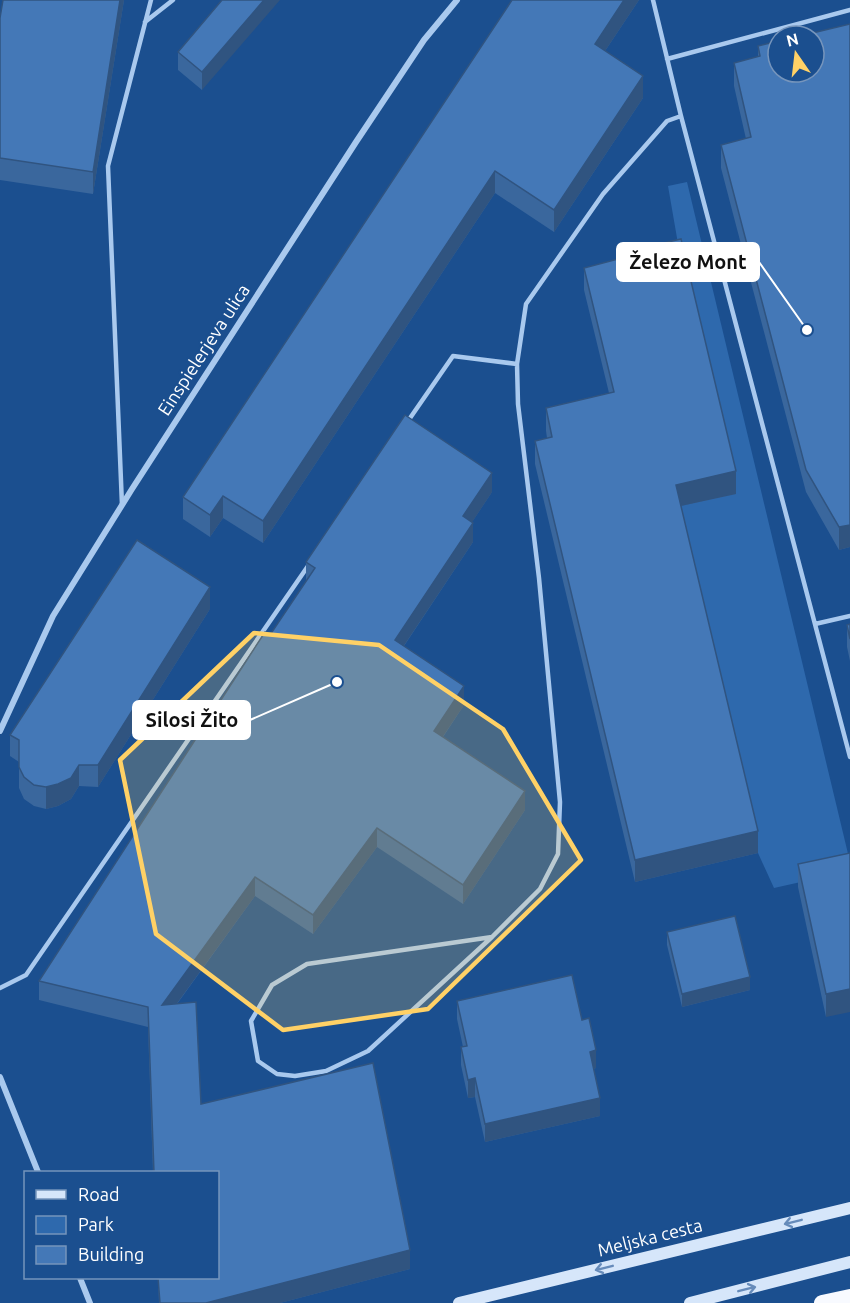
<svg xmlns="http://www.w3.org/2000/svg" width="850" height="1303" font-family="Ubuntu,sans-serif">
<rect width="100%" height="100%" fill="#1b4f8f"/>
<path fill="#2e69ad" d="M 687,182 L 850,862 L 850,871 L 774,888 L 758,853 L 676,507 L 736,493 L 681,261 L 668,186 Z"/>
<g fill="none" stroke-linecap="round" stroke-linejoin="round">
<path stroke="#a9c9ee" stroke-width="4.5" d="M 653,0 L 681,116 L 850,757
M 145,22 L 173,0
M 667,59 L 850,10
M 408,421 L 453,356 L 517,364
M 122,505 L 108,166 L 151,0
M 815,624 L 850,616
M 492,937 L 307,964 L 272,985 L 251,1021 L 258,1061 L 277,1074 L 295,1076 L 326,1071 L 368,1051 L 492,937 L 540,889 L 558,854 L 560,802 L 539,578 L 518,404 L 517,364 L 526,304 L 603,194 L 667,121 L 681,116
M 0,988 L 26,975 L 308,566"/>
<path stroke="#a9c9ee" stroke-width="6" d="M 0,731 L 53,616 L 132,489 L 356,142 L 424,40 L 457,0
M 0,1077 L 38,1172
M 80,1278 L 90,1303"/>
<path stroke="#d6e6fa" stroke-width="12" d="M 459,1303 L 850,1208
M 690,1303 L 850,1262"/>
<path stroke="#f8faff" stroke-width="16" d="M 822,1303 L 850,1297"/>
</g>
<path fill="#3a679d" d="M 124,0 L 93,194 L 0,180 L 0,18 Z
M 222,0 L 202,90 L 178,70 L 178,52 Z
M 512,0 L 639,0 L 605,51 L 643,98 L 554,232 L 495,193 L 263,543 L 223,518 L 210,537 L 183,519 L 183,497 Z
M 850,24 L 850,547 L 839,550 L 806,492 L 721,168 L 721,145 L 746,139 L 734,86 L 734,63 L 758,57 L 758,46 Z
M 621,253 L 736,494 L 681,506 L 758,853 L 635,882 L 535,464 L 535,441 L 547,438 L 546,431 L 546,408 L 609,393 L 584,290 L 584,268 L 621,259 Z
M 492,492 L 472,522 L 473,542 L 404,646 L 464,705 L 443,737 L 525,810 L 463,904 L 377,847 L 313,934 L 255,896 L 177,1004 L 201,1104 L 410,1269 L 280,1303 L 159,1303 L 158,1278 L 218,1278 L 218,1173 L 153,1173 L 148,1027 L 39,1000 L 39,981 L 306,581 L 306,562 Z
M 210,609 L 98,787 L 79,786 L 71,799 L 58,806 L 46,809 L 34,806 L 24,799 L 19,788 L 19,762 L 10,756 L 10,735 Z
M 850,624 L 850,661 L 847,647 L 847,625 Z
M 850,853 L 826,1017 L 798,887 L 798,864 Z
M 667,932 L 750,990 L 682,1007 L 667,945 Z
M 457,1001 L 582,1020 L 596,1068 L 593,1069 L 600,1116 L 485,1142 L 475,1097 L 468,1098 L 461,1065 L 461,1047 L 463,1047 L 457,1019 Z"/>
<path fill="#305480" d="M 120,0 L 124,0 L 93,194 L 93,172 Z
M 264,0 L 280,0 L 202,90 L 202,72 Z
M 624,0 L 639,0 L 595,66 L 595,44 Z
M 643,76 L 643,98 L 554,232 L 554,210 Z
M 495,171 L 495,193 L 263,543 L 263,521 Z
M 736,471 L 736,494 L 676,507 L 676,485 Z
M 492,473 L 492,492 L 463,536 L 463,516 Z
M 223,496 L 223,518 L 210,537 L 210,515 Z
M 473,523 L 473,542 L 395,659 L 395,640 Z
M 850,525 L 850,547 L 839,550 L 839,527 Z
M 210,587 L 210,609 L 98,787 L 98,765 Z
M 464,686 L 464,705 L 434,750 L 434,731 Z
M 79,765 L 79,786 L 71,799 L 58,806 L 46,809 L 46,787 Z
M 525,791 L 525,810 L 463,904 L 463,885 Z
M 377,828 L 377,847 L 313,934 L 313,915 Z
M 758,831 L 758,853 L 635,882 L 635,860 Z
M 255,877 L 255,896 L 162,1024 L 162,1005 Z
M 750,977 L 750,990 L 682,1007 L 682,994 Z
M 850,989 L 850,1012 L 826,1017 L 826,994 Z
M 596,1050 L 596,1068 L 590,1070 L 590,1052 Z
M 475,1078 L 475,1097 L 468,1098 L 468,1080 Z
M 600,1098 L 600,1116 L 485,1142 L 485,1124 Z
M 410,1250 L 410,1269 L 280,1303 L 206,1303 Z"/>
<path fill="#4478b7" stroke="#305480" stroke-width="1.5" d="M 3,0 L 120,0 L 93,172 L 0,158 L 0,18 Z
M 222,0 L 264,0 L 202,72 L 178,52 Z
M 512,0 L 624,0 L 595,44 L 643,76 L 554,210 L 495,171 L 263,521 L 223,496 L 210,515 L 183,497 Z
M 850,24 L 850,525 L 839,527 L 806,470 L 721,145 L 751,137 L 734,63 L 760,56 L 758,46 L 778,41 L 778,72 L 814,72 L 814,36 L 800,36 Z
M 681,239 L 736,471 L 676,485 L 758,831 L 635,860 L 535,441 L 552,437 L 546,408 L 614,392 L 584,268 L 622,258 L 621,253 Z
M 405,415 L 492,473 L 463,516 L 473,523 L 395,640 L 464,686 L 434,731 L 525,791 L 463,885 L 377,828 L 313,915 L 255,877 L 162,1005 L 196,1002 L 201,1104 L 373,1063 L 410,1250 L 206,1303 L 160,1303 L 158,1278 L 218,1278 L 218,1173 L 154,1173 L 148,1007 L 39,981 L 265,632 L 270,635 L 315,568 L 306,562 Z
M 137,540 L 210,587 L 98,765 L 79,765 L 71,778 L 58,784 L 46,787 L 34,785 L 24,777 L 19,767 L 19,740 L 10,735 Z
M 850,624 L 850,639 L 847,625 Z
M 850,853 L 850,989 L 826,994 L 798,864 Z
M 735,916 L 750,977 L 682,994 L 667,932 Z
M 572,975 L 582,1020 L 589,1018 L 596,1050 L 590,1052 L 600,1098 L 485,1124 L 475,1078 L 468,1080 L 461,1047 L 467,1046 L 457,1001 Z"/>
<defs><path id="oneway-shaft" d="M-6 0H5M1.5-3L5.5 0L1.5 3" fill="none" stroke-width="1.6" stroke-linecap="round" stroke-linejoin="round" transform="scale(1.5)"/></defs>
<g stroke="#668bba">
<use href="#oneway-shaft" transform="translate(793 1222) rotate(166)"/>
<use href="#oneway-shaft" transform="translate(604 1268) rotate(166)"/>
<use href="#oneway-shaft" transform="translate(747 1289) rotate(-14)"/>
</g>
<path fill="#ffd166" fill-opacity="0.2" stroke="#ffd166" stroke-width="4.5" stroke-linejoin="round" d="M 254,633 L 379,645 L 503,729 L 581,860 L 428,1009 L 283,1030 L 156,934 L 120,760 Z"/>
<g text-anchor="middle" stroke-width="4.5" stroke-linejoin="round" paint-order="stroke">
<g font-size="18" fill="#fff" stroke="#1b4f8f">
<text transform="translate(204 350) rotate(-57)" y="6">Einspielerjeva ulica</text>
<text transform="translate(650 1238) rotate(-14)" y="6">Meljska cesta</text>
</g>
</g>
<path fill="none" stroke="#fff" stroke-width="2" d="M807 330L759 262M337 682L250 720"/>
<g fill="#fff" stroke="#1b4f8f" stroke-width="2">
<circle cx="807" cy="330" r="6"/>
<circle cx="337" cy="682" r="6"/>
</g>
<g fill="#fff" stroke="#fff" stroke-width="2">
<rect x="617" y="243" width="142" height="38" rx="6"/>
<rect x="133" y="701" width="117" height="38" rx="6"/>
</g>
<g font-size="20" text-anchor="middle" font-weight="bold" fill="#111">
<text x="688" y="269">Železo Mont</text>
<text x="192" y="727">Silosi Žito</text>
</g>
<rect x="24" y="1171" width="195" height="108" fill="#1b4f8f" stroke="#7695bc" stroke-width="1.5"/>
<rect x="36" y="1190" width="30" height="9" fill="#d6e6fa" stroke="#7695bc" stroke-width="1.5"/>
<text x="78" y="1201" font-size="18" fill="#ffffff">Road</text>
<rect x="36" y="1216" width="30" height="18" fill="#2e69ad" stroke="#7695bc" stroke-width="1.5"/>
<text x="78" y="1231" font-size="18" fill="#ffffff">Park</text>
<rect x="36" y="1246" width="30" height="18" fill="#4478b7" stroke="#7695bc" stroke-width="1.5"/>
<text x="78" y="1261" font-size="18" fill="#ffffff">Building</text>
<g transform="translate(796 54) rotate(346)"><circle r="28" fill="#1b4f8f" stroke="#7695bc" stroke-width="1.5"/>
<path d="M0-4.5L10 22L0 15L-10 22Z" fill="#ffd166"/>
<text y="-9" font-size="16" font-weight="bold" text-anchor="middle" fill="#ffffff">N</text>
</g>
</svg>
